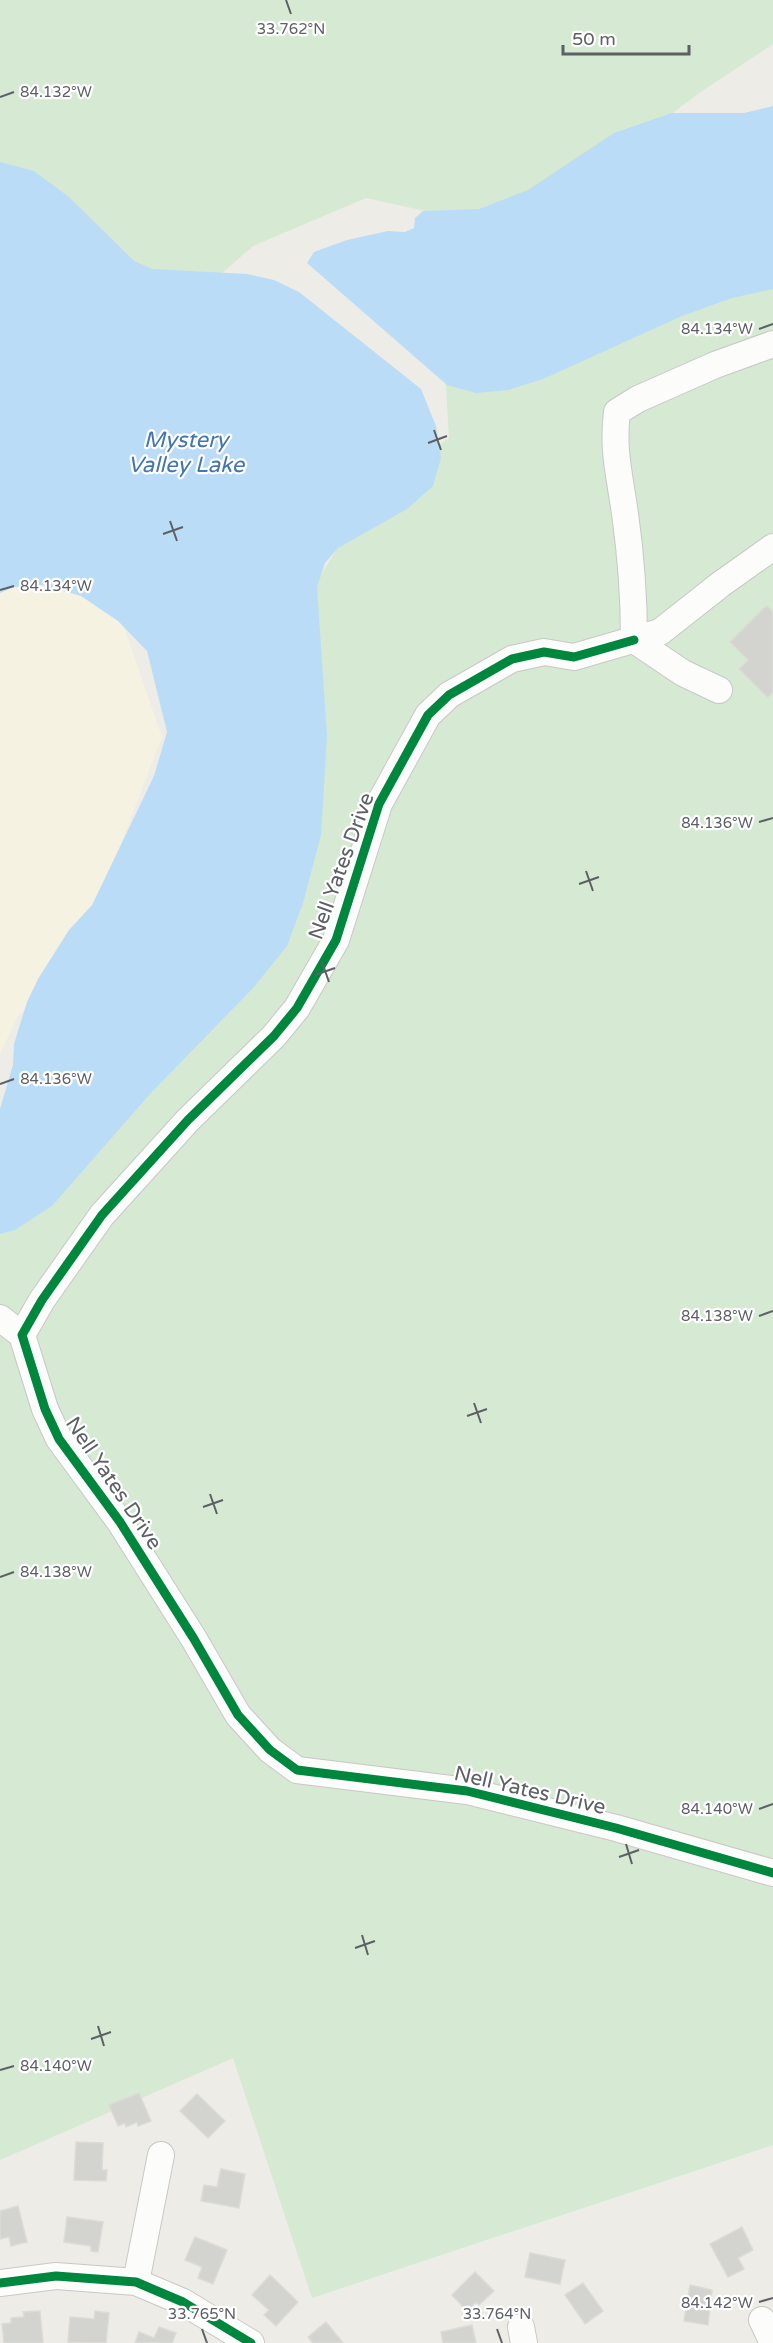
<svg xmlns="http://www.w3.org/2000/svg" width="773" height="2343" font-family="'Varela Round',sans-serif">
<rect width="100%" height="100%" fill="#edece7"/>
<path fill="#f6f2e1" d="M 59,582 L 122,621 L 162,737 L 109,875 L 62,971 L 18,1016 L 0,1054 L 0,589 Z"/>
<path fill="#d5e9d3" d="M 0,0 L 773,0 L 773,44 L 699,93 L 628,147 L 504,220 L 453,217 L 366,198 L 253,246 L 214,280 L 139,295 L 0,215 Z
M 773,233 L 773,2145 L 312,2298 L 233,2058 L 0,2160 L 0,1181 L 299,611 L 369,496 L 449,438 L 445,370 Z"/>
<path fill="#bbdcf7" d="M 773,106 L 773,289 L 732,298 L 682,316 L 543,379 L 508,390 L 476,393 L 447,385 L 307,263 L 314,252 L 347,240 L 388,231 L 405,232 L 414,228 L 415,218 L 423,211 L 479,209 L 528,190 L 614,133 L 672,113 L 744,113 Z
M 0,162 L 34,171 L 69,197 L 134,261 L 152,269 L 247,274 L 274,280 L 299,292 L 421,389 L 436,426 L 441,458 L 433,486 L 407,509 L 338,548 L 325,563 L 317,587 L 327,736 L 321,835 L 303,903 L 287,946 L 254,987 L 150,1094 L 52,1206 L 15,1230 L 0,1234 L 0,1109 L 13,1065 L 14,1044 L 27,1002 L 38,979 L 69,930 L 92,905 L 154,776 L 167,732 L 147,651 L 118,621 L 81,596 L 42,585 L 14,587 L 0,593 Z"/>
<path fill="#d3d3d0" stroke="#dcdbd6" stroke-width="1.5" d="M 767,605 L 773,612 L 773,692 L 768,698 L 739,669 L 748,660 L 730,642 Z
M 139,2093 L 151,2121 L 138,2126 L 137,2122 L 126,2127 L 125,2123 L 118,2126 L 109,2105 Z
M 197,2094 L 225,2121 L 208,2138 L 180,2111 Z
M 76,2142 L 103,2143 L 102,2170 L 107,2170 L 106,2181 L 74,2180 Z
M 221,2169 L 245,2174 L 239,2208 L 201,2201 L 204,2185 L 217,2187 Z
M 18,2206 L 27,2242 L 11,2246 L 9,2237 L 0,2239 L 0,2211 Z
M 67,2217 L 103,2222 L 98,2252 L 91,2251 L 91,2246 L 64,2242 Z
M 742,2227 L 753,2250 L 738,2258 L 744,2269 L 728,2277 L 710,2244 Z
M 195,2237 L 227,2250 L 213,2284 L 198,2278 L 202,2267 L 185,2260 Z
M 530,2253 L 565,2260 L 560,2284 L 525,2277 Z
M 475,2272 L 494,2291 L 479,2305 L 476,2302 L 467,2311 L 452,2295 Z
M 270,2275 L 298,2302 L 276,2326 L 264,2315 L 269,2310 L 252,2295 Z
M 583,2283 L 603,2311 L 585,2324 L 565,2295 Z
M 690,2285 L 712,2290 L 708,2325 L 684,2321 Z
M 40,2311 L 43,2343 L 4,2343 L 2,2324 L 11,2323 L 11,2318 L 24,2317 L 23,2312 Z
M 95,2311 L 109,2313 L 106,2343 L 68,2342 L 70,2317 L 94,2319 Z
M 326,2322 L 343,2343 L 313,2343 L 308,2337 Z
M 472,2325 L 476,2343 L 443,2343 L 441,2332 Z
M 159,2327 L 176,2333 L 172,2343 L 135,2343 L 139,2332 L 154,2338 Z"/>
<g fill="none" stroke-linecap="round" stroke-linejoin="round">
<g stroke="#c8c8c8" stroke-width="28">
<path id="minor" d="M 773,547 L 721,584 L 660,632 L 574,657 L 544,652 L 512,659 L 449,695 L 428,715 L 379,804 L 336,940 L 297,1008 L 274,1036 L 188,1120 L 102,1215 L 42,1300 L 22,1335 L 45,1409 L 59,1439 L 120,1522 L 194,1639 L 238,1715 L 270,1750 L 297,1770 L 467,1791 L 616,1828 L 773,1873
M 634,640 C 634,598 631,556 625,514 C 620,476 612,451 617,412 L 638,399 L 715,365 L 773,344
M 634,640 L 683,673 L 719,690
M 0,1318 L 22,1335
M 136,2282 L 161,2155
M 0,2283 L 56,2276 L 136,2282 L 183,2302 L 251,2343
M 762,2320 L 773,2343
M 521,2327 L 524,2343"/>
</g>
<use href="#minor" stroke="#fcfcfb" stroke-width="26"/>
<g stroke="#fff" stroke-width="13">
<path id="cycleway" d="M 634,640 L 574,657 L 544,652 L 512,659 L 449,695 L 428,715 L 379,804 L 336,940 L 297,1008 L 274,1036 L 188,1120 L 102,1215 L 42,1300 L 22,1335 L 45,1409 L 59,1439 L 120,1522 L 194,1639 L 238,1715 L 270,1750 L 297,1770 L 467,1791 L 616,1828 L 773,1873
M 0,2283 L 56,2276 L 136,2282 L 183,2302 L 251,2343"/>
</g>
<use href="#cycleway" stroke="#00873e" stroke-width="9"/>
</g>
<path fill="none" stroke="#5d6065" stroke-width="2" d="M 286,0 L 291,14M 0,97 L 14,92M 759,329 L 773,324M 434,430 L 441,450M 428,443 L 447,436M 170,521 L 177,541M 163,534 L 183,527M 0,590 L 14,586M 759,822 L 773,818M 586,871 L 593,891M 579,884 L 599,877M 322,962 L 329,982M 315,975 L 335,968M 0,1084 L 14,1079M 759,1316 L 773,1311M 474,1403 L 481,1423M 467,1416 L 487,1409M 210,1494 L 217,1514M 203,1507 L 223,1500M 0,1577 L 14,1572M 759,1809 L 773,1804M 626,1844 L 632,1864M 619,1857 L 639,1850M 362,1935 L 368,1955M 355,1948 L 375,1941M 98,2026 L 104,2046M 91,2039 L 111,2032M 0,2070 L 14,2066M 759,2302 L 773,2298M 202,2329 L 207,2343M 497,2329 L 502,2343"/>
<g text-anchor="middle" stroke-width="4.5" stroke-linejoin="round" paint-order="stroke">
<g font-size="21" fill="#5d6065" stroke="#fff">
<text transform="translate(341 866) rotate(-70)" y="7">Nell Yates Drive</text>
<text transform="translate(114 1483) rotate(56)" y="7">Nell Yates Drive</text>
<text transform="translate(530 1790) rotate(13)" y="7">Nell Yates Drive</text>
</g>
<g font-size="22" font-style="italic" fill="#4275b1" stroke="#fff">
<text x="186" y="447">Mystery<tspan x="186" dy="25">Valley Lake</tspan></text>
</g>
</g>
<g font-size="15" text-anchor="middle" fill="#5d6065" stroke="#fff" stroke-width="4.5" stroke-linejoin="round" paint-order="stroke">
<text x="291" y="34">33.762°N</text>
<text x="56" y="97">84.132°W</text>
<text x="717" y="334">84.134°W</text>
<text x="56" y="591">84.134°W</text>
<text x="717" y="828">84.136°W</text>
<text x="56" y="1084">84.136°W</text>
<text x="717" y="1321">84.138°W</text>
<text x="56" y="1577">84.138°W</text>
<text x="717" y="1814">84.140°W</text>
<text x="56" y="2071">84.140°W</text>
<text x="717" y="2308">84.142°W</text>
<text x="202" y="2319">33.765°N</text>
<text x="497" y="2319">33.764°N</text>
</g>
<path d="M563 45v9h126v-9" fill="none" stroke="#5d6065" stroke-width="3"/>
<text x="572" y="45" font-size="18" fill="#5d6065" stroke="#ffffff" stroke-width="4.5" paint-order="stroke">50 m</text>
</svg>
